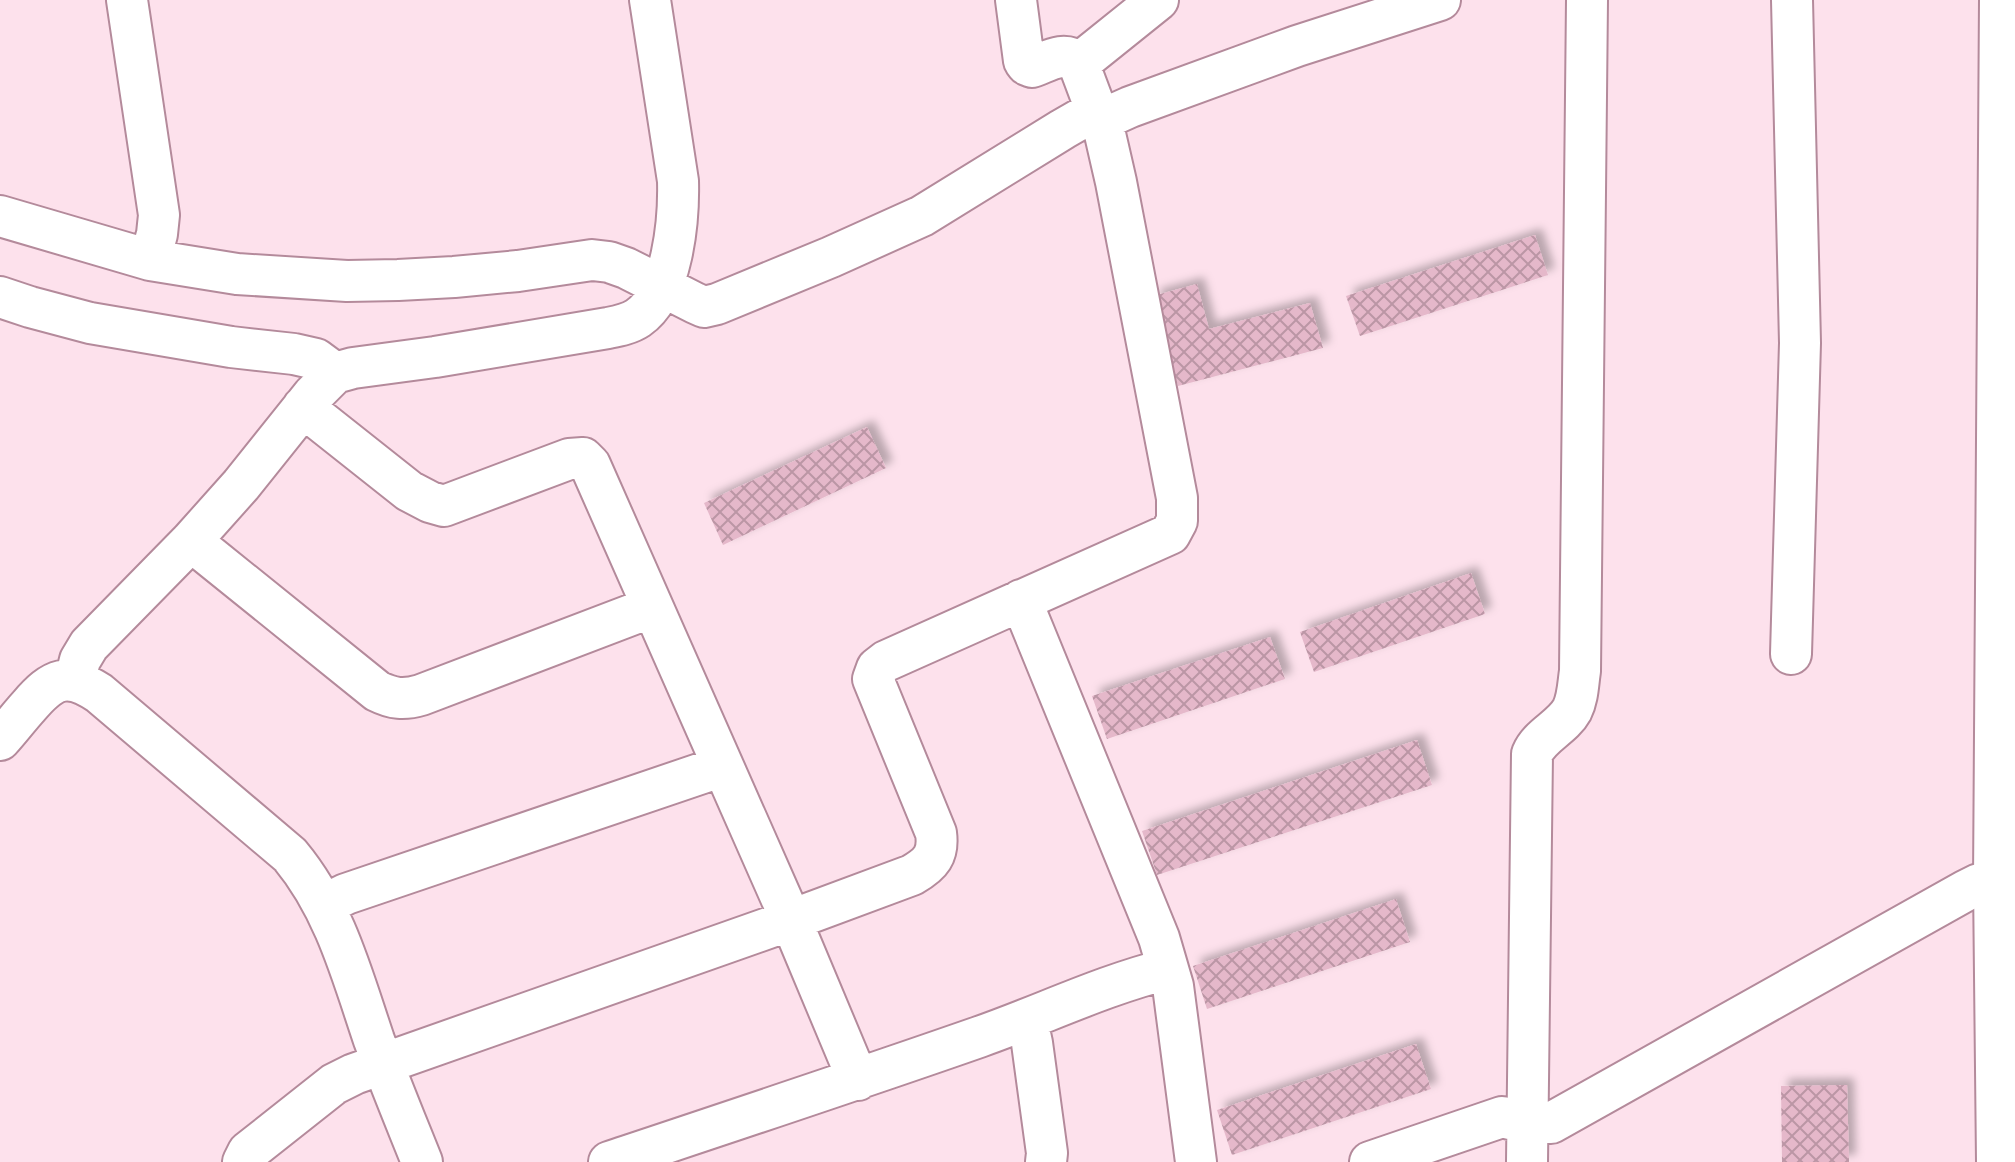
<svg xmlns="http://www.w3.org/2000/svg" width="2015" height="1162" font-family="Inter,sans-serif">
<defs>
<pattern id="building-cross-hatch" width="8" height="8" patternUnits="userSpaceOnUse" patternTransform="scale(2)"><rect width="8" height="8" fill="#e5b8ca"/><path d="M0 0l8 8M0 8l8-8" fill="none" stroke="#bb96a5"/></pattern>
<filter id="shadow"><feDropShadow dx="7" dy="-7" stdDeviation="4" flood-color="#0004"/></filter>
</defs>
<rect width="100%" height="100%" fill="#fde1ec"/>
<path fill="url(#building-cross-hatch)" filter="url(#shadow)" d="M 1535,235 L 1548,275 L 1360,336 L 1346,296 Z
M 1197,284 L 1209,329 L 1310,303 L 1323,348 L 1178,386 L 1153,296 Z
M 867,427 L 886,468 L 723,545 L 704,503 Z
M 1471,573 L 1485,614 L 1314,672 L 1300,632 Z
M 1270,637 L 1285,679 L 1107,739 L 1092,696 Z
M 1417,740 L 1432,785 L 1157,875 L 1142,831 Z
M 1396,899 L 1410,942 L 1207,1009 L 1193,966 Z
M 1416,1044 L 1431,1089 L 1232,1155 L 1217,1110 Z
M 1847,1085 L 1849,1162 L 1782,1162 L 1781,1086 Z"/>
<g fill="none" stroke-linecap="round" stroke-linejoin="round">
<g stroke="#b48a9b" stroke-width="44">
<path id="minor" d="M 127,0 L 159,215 L 157,234 L 150,260
M 1078,62 L 1087,57 L 1158,0
M 1099,121 L 1130,107 L 1297,46 L 1440,0
M 0,216 L 150,260 L 237,274 L 347,281 L 398,280 L 454,277 L 518,271 L 592,260 L 609,262 L 626,268 L 695,303 L 704,307 L 717,304 L 831,257 L 922,216 L 1063,129 L 1096,110
M 0,297 L 30,307 L 90,323 L 231,347 L 294,354 L 316,359 L 335,373
M 303,407 L 409,491 L 430,502 L 444,506 L 569,459 L 583,458 L 590,465 L 791,920 L 858,1080
M 191,541 L 377,691 C 393,699 404,700 421,695 L 652,607
M 1021,600 L 1159,938 L 1173,986 L 1196,1162
M 1791,654 L 1800,343 L 1792,0
M 75,680 L 80,660 L 89,645 L 191,541 L 241,485 L 313,395 L 335,373 L 353,368 L 435,357 L 608,328 C 618,326 629,324 638,318 C 673,294 679,220 678,181 L 650,0
M 0,740 C 10,729 19,717 29,706 C 53,678 67,672 99,693 L 290,855 C 335,909 352,975 374,1040 C 389,1081 406,1122 422,1162
M 324,905 L 346,894 L 723,766
M 1027,1020 L 1032,1043 L 1047,1153 L 1046,1162
M 243,1162 L 248,1152 L 334,1084 L 354,1074 L 791,920 L 912,875 C 931,864 939,855 936,833 L 873,679 L 877,668 L 886,661 L 1170,534 L 1177,521 L 1177,498 L 1116,182 L 1105,134 L 1078,62 C 1063,50 1047,62 1032,67 L 1027,65 L 1024,61 L 1016,0
M 609,1162 C 732,1121 856,1080 979,1037 C 1042,1015 1103,985 1168,969
M 1370,1162 L 1502,1117 L 1527,1123 L 1551,1123 L 1965,891 L 1979,884 L 1996,882
M 1527,1162 L 1532,754 C 1540,735 1562,728 1572,710 C 1578,698 1578,684 1580,671 L 1587,0"/>
</g>
<g stroke="#b48a9b" stroke-width="48">
<path id="major" d="M 1999,1162 L 1996,882 L 2002,0"/>
</g>
<use href="#minor" stroke="#fff" stroke-width="40"/>
<use href="#major" stroke="#fff" stroke-width="44"/>
</g>
</svg>
